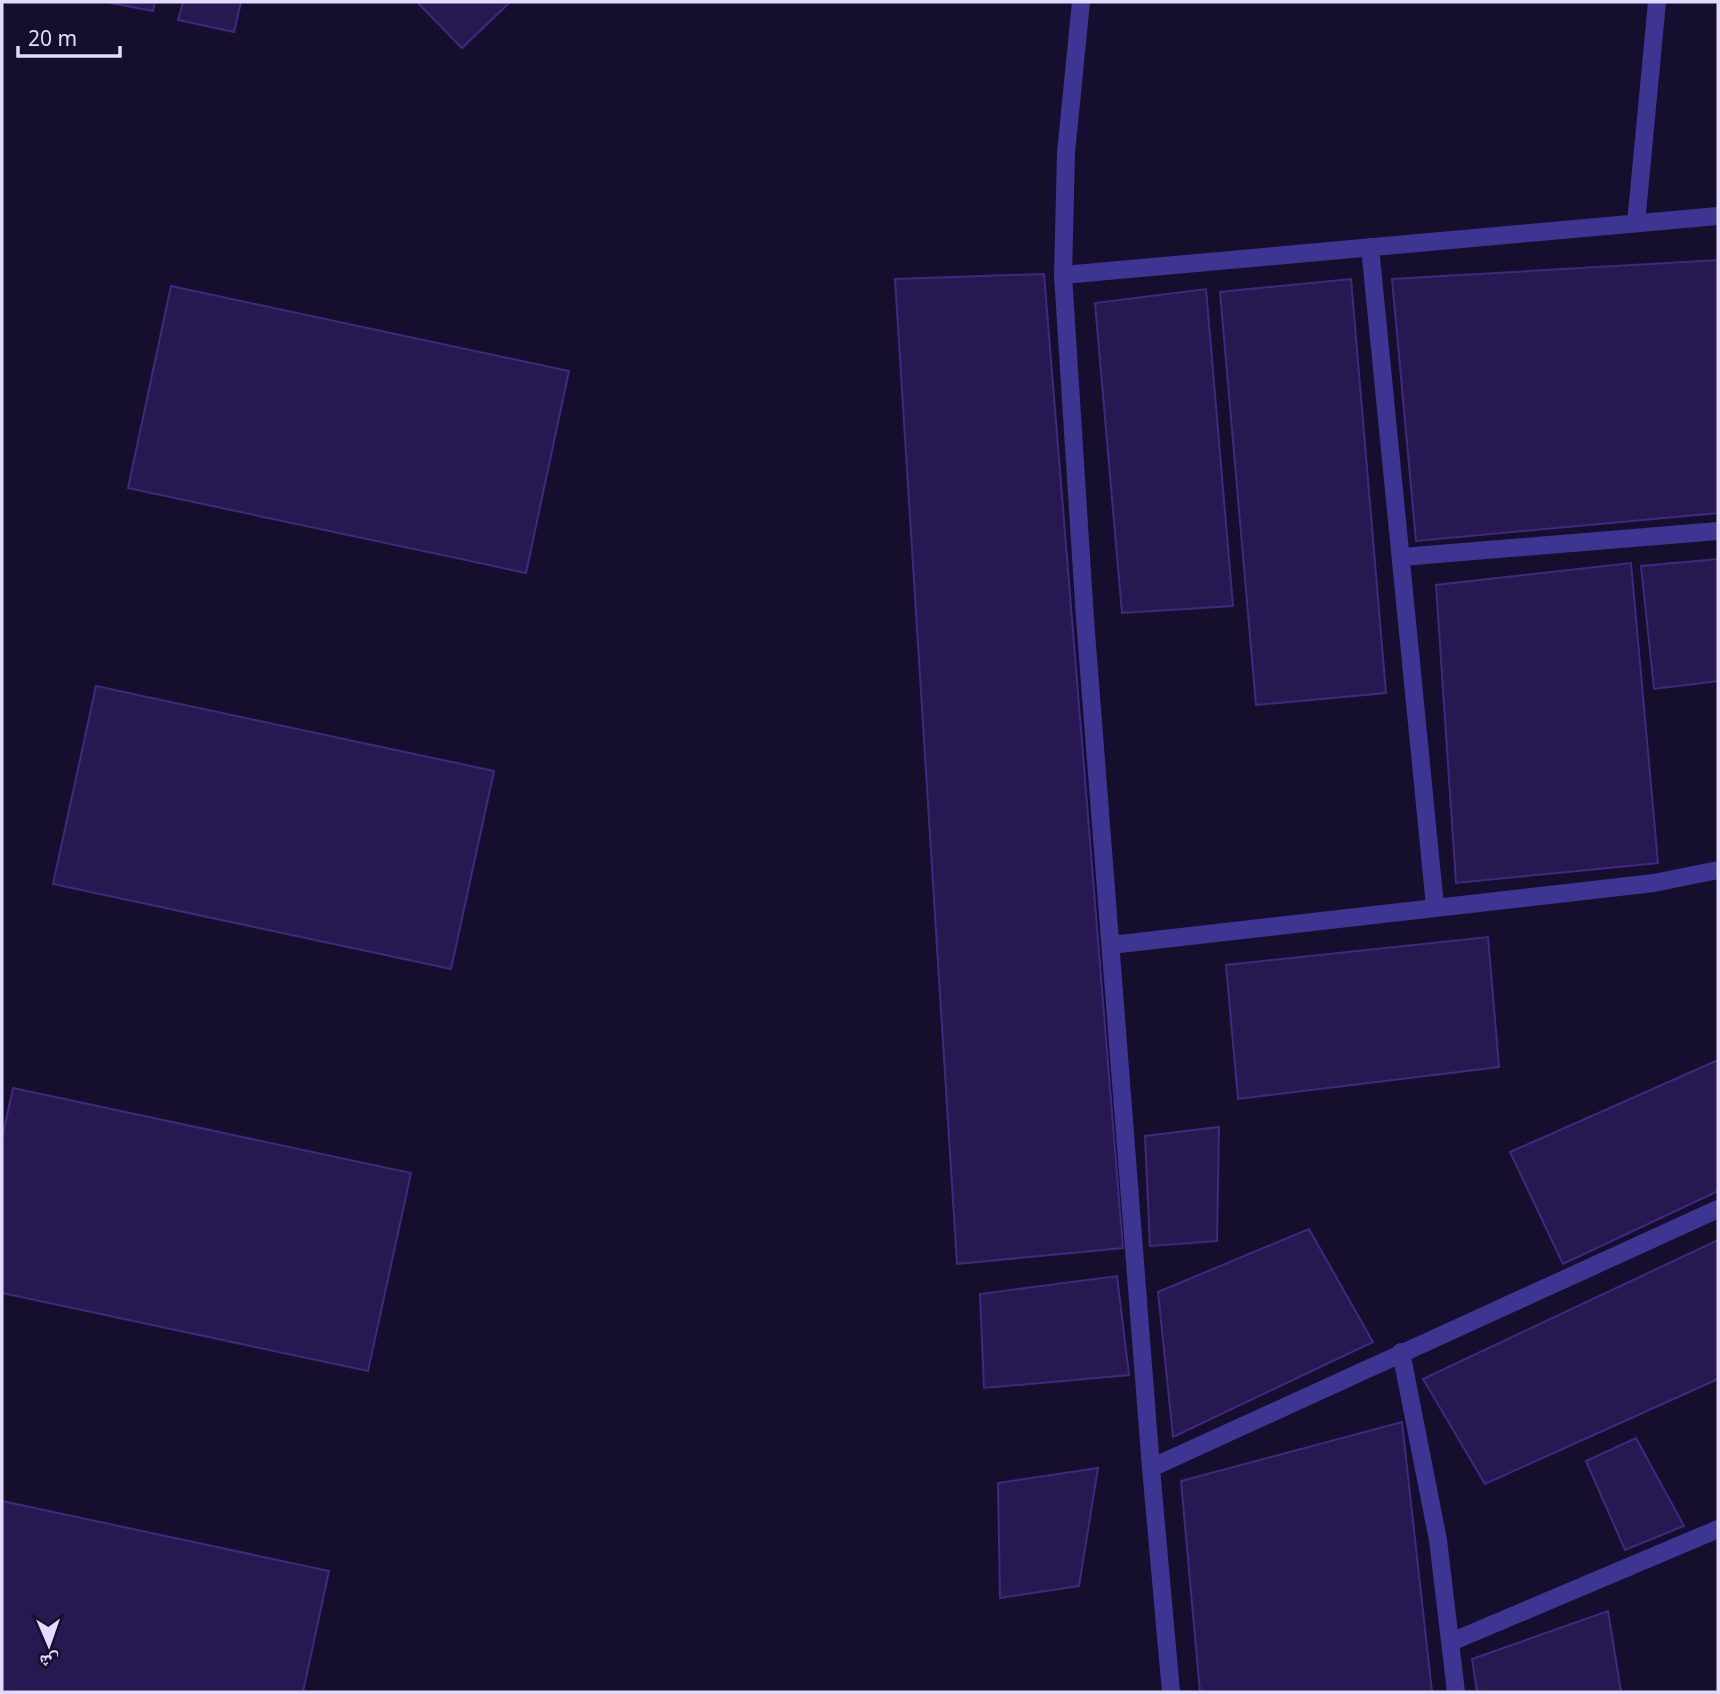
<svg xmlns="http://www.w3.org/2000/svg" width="1720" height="1694" font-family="'Noto Sans','Noto Naskh Arabic',sans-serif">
<rect width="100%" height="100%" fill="#160e2d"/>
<path fill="#281851" stroke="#3f287f" stroke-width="2" d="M 106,2 L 155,2 L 153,11 Z
M 183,2 L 241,2 L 234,32 L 178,20 Z
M 417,2 L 510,2 L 462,48 Z
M 1718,260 L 1718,513 L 1416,541 L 1392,279 Z
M 1044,274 L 1123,1248 L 957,1264 L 895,279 Z
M 1351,279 L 1386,693 L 1256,705 L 1220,292 Z
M 171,286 L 569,371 L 526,573 L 128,488 Z
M 1206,289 L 1233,606 L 1122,613 L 1095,303 Z
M 1718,559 L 1718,681 L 1654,689 L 1641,566 Z
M 1631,563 L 1658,863 L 1456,883 L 1436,585 Z
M 96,686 L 494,771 L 451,969 L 53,884 Z
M 1488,937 L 1499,1067 L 1238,1099 L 1226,965 Z
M 1718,1060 L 1718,1191 L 1563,1264 L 1510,1152 Z
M 13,1088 L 411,1173 L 368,1371 L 2,1293 L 2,1139 Z
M 1219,1127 L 1217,1241 L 1150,1246 L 1145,1136 Z
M 1309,1229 L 1373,1342 L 1173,1437 L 1158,1292 Z
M 1718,1240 L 1718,1379 L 1485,1484 L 1423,1379 Z
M 1117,1276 L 1129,1375 L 984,1388 L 980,1294 Z
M 1402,1422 L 1432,1692 L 1200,1692 L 1181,1481 Z
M 1636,1438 L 1684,1526 L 1625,1550 L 1586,1461 Z
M 1098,1468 L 1079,1586 L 1000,1598 L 998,1483 Z
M 2,1501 L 329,1571 L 303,1692 L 2,1692 Z
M 1608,1611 L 1621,1692 L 1477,1692 L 1472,1659 Z"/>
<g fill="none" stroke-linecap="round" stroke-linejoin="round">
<path stroke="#3e3491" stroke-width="18" d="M 1081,2 L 1066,153 L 1063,275 L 1085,619 L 1151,1468 L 1171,1692
M 1636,223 L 1657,2
M 1370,247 L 1435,906
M 1063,275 L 1718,216
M 1402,557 L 1718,531
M 1111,945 L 1654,883 L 1718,870
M 1401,1352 L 1438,1540 L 1456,1692
M 1151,1468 L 1718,1209
M 1451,1642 L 1718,1529"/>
</g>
<rect width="1720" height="1694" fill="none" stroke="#e1dbff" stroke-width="7"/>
<g transform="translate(49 1645) rotate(178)" stroke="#160e2d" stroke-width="5" paint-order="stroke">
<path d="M0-5L12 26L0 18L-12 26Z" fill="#e1dbff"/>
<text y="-10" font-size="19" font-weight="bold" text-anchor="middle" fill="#e1dbff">ش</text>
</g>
<path d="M18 46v10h102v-10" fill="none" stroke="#e1dbff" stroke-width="3.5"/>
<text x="28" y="46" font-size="21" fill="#e1dbff" stroke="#160e2d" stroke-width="5" paint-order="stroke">20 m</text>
</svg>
